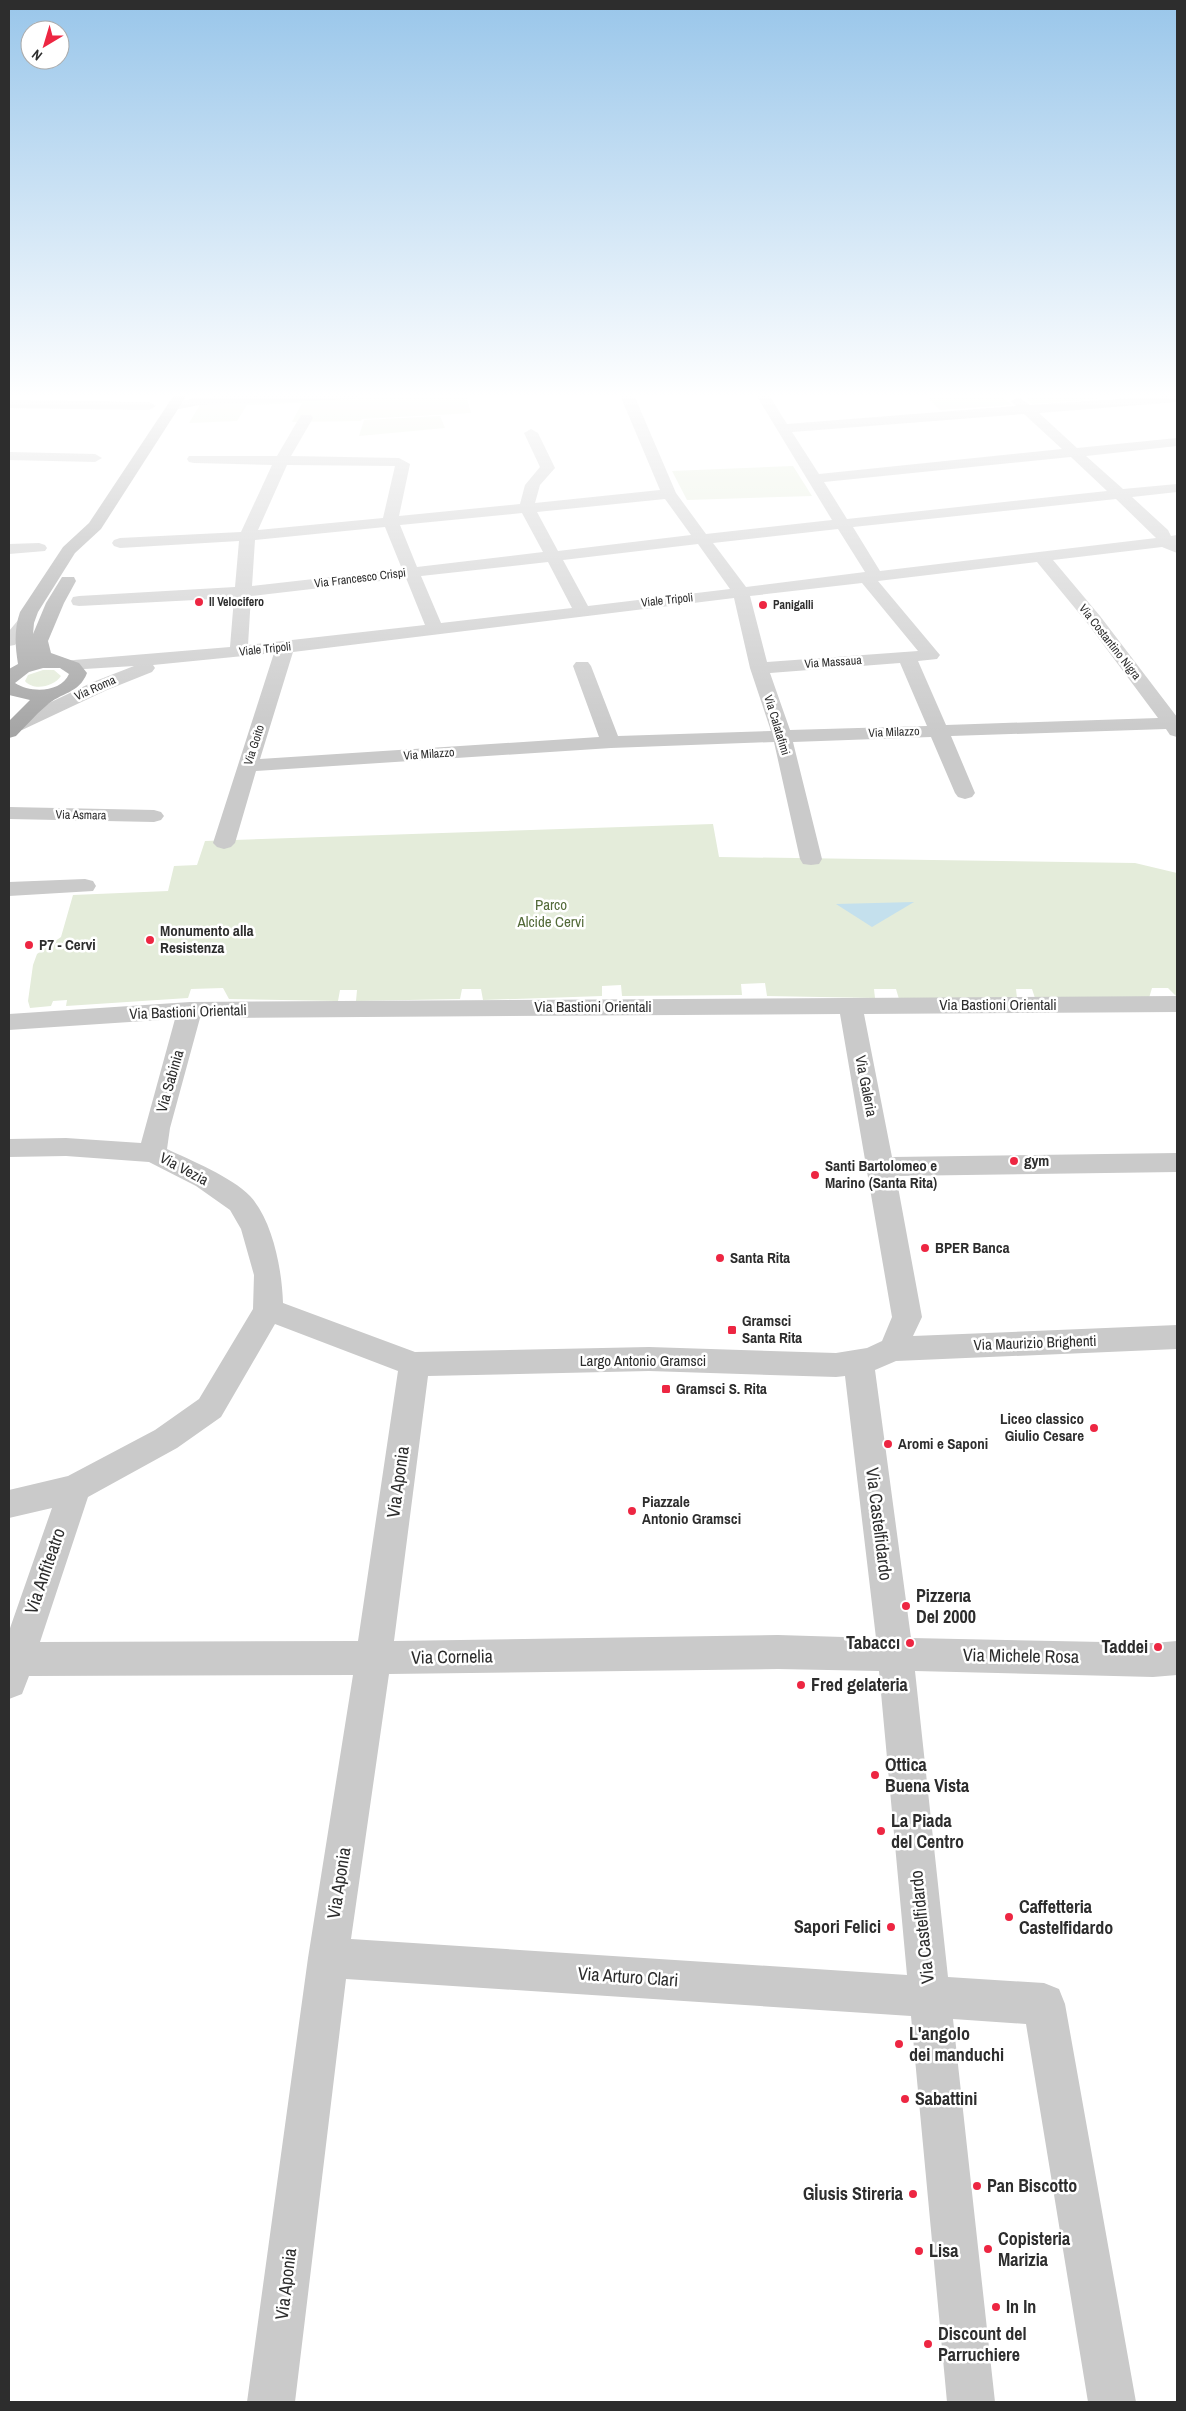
<svg xmlns="http://www.w3.org/2000/svg" width="1186" height="2411" font-family="'Archivo Narrow',sans-serif">
<rect width="100%" height="100%" fill="#fff"/>
<path fill="#e4ecda" d="M 206,395 L 591,395 L 467,398 L 471,413 L 362,419 L 361,421 L 292,422 L 302,403 L 247,405 L 237,421 L 189,423 Z
M 925,395 L 1000,395 L 1012,405 L 940,410 Z
M 1023,395 L 1095,395 L 1099,399 L 1032,404 Z
M 440,416 L 445,428 L 359,436 L 364,420 Z
M 793,466 L 812,496 L 687,500 L 672,471 Z
M 43,670 L 54,670 L 61,676 C 54,687 33,691 25,681 L 28,675 Z
M 713,824 L 719,857 L 1135,863 L 1177,873 L 1177,997 L 1168,988 L 1152,988 L 1149,998 L 1035,998 L 1032,989 L 1016,989 L 1017,998 L 899,999 L 896,989 L 874,989 L 875,998 L 767,996 L 765,983 L 741,984 L 742,995 L 622,996 L 621,985 L 602,986 L 602,996 L 483,1000 L 481,989 L 462,989 L 460,999 L 356,1001 L 357,990 L 340,990 L 338,1001 L 229,999 L 223,988 L 191,989 L 188,998 L 66,1006 L 67,1000 L 53,1001 L 51,1006 L 30,1008 L 28,1001 L 33,965 L 37,954 L 61,937 L 73,895 L 168,891 L 174,866 L 197,865 L 205,841 Z"/>
<path fill="#c4e0ed" d="M 914,902 L 872,927 L 836,904 Z"/>
<g fill="none" stroke-linecap="round" stroke-linejoin="round">
<path fill="#cacaca" fill-rule="evenodd" d="M 240,395 L 360,395 L 354,399 L 200,405 L 174,410 L 167,406 L 169,403 L 200,397 Z
M 620,395 L 634,395 L 676,493 L 706,534 L 832,520 L 756,395 L 769,395 L 787,424 L 1016,406 L 1011,401 L 1018,397 L 1030,405 L 1177,395 L 1177,402 L 1039,413 L 1077,448 L 1177,438 L 1177,446 L 1086,456 L 1123,489 L 1177,484 L 1177,492 L 1132,497 L 1168,530 L 1171,536 L 1177,535 L 1177,553 L 1162,547 L 1053,560 L 1100,616 L 1177,717 L 1177,737 L 1170,735 L 1166,729 L 951,736 L 975,793 L 972,797 L 965,799 L 958,797 L 955,793 L 931,737 L 793,742 L 822,859 L 819,864 L 811,865 L 803,864 L 800,859 L 774,742 L 611,748 L 256,771 L 235,843 L 231,847 L 224,849 L 217,847 L 213,843 L 274,653 L 153,665 L 155,668 L 152,672 L 107,690 L 22,730 L 9,730 L 9,722 L 93,682 L 134,666 L 68,670 L 62,669 L 59,665 L 62,661 L 230,647 L 234,598 L 79,606 L 73,605 L 71,601 L 73,597 L 79,596 L 235,587 L 239,541 L 120,548 L 114,546 L 112,543 L 114,540 L 120,538 L 241,532 L 272,465 L 194,463 L 189,462 L 187,459 L 189,456 L 277,456 L 301,415 L 311,415 L 313,418 L 291,456 L 399,458 L 410,464 L 399,516 L 520,504 L 525,485 L 540,467 L 524,433 L 531,429 L 538,433 L 555,468 L 540,485 L 535,503 L 660,490 ZM 1024,414 L 1062,449 L 819,474 L 792,432 ZM 1071,457 L 1107,491 L 847,519 L 824,482 ZM 287,465 L 395,466 L 383,518 L 258,530 ZM 665,499 L 691,535 L 558,551 L 537,512 ZM 1116,499 L 1156,538 L 880,571 L 853,527 ZM 522,513 L 543,552 L 417,567 L 400,525 ZM 385,527 L 402,569 L 252,586 L 255,540 ZM 838,529 L 865,572 L 746,587 L 713,543 ZM 698,544 L 730,589 L 588,606 L 563,560 ZM 548,562 L 572,608 L 441,623 L 421,576 ZM 1037,562 L 1088,624 L 1158,718 L 946,725 L 918,661 L 937,659 L 940,655 L 878,581 ZM 406,578 L 425,625 L 248,645 L 251,596 ZM 862,583 L 918,651 L 767,662 L 750,596 ZM 734,598 L 750,668 L 771,731 L 618,736 L 591,666 L 588,662 L 576,662 L 573,666 L 599,737 L 260,759 L 293,652 ZM 900,663 L 927,726 L 790,730 L 770,673 Z
M 9,400 L 149,402 L 156,406 L 149,410 L 9,408 Z
M 9,452 L 95,454 L 102,458 L 95,462 L 9,460 Z
M 39,543 L 45,545 L 47,548 L 45,551 L 9,554 L 9,544 Z
M 25,618 L 31,619 L 34,623 L 15,645 L 9,646 L 9,631 L 19,619 Z
M 9,807 L 154,810 L 161,812 L 164,816 L 161,820 L 154,822 L 9,819 Z
M 85,879 L 93,881 L 96,886 L 93,891 L 9,896 L 9,882 Z
M 1177,996 L 1177,1012 L 864,1014 L 892,1157 L 1177,1153 L 1177,1172 L 896,1176 L 922,1317 L 913,1336 L 1177,1325 L 1177,1349 L 896,1361 L 875,1370 L 911,1638 L 1153,1643 L 1177,1641 L 1177,1675 L 1153,1677 L 915,1671 L 948,1977 L 1044,1983 L 1059,1989 L 1065,2004 L 1136,2402 L 1088,2402 L 1026,2024 L 953,2019 L 995,2402 L 947,2402 L 911,2016 L 346,1979 L 295,2402 L 247,2402 L 308,1958 L 353,1675 L 29,1676 L 22,1694 L 9,1699 L 9,1631 L 52,1508 L 9,1518 L 9,1490 L 68,1476 L 155,1430 L 199,1399 L 253,1309 L 254,1275 L 241,1229 L 230,1210 L 196,1186 L 149,1162 L 66,1156 L 9,1157 L 9,1139 L 66,1138 L 141,1143 L 175,1019 L 9,1030 L 9,1014 L 190,1002 ZM 840,1014 L 892,1317 L 882,1341 L 867,1348 L 836,1353 L 649,1347 L 415,1352 L 283,1303 C 282,1270 273,1221 250,1196 C 232,1177 190,1160 167,1149 L 170,1128 L 200,1018 ZM 275,1324 L 398,1371 L 358,1641 L 40,1642 L 88,1497 L 177,1448 L 221,1417 ZM 649,1371 L 836,1377 L 845,1376 L 876,1638 L 778,1635 L 394,1641 L 428,1376 ZM 778,1669 L 879,1671 L 907,1975 L 351,1939 L 389,1674 Z"/>
<path fill="#a5a5a5" fill-rule="evenodd" d="M 174,395 L 187,395 L 101,529 L 75,553 L 38,612 L 34,623 L 33,634 L 46,603 L 62,577 L 74,577 L 76,581 L 64,603 L 48,641 L 51,653 L 79,663 L 87,673 C 79,694 61,692 46,706 C 35,715 26,726 16,736 L 9,738 L 9,721 L 30,700 L 9,695 L 9,669 L 18,664 C 15,646 14,629 20,612 L 63,547 L 89,523 ZM 43,668 L 60,668 L 69,674 C 61,693 30,693 15,683 L 29,672 Z"/>
</g>
<linearGradient id="sky" x2="0" y2="1"><stop stop-color="#99c6ea"/><stop offset="0.54" stop-color="#fff"/><stop offset="1" stop-color="#fff" stop-opacity="0"/></linearGradient>
<rect width="1186" height="733" fill="url(#sky)"/>
<g fill="#ed2642" stroke="#fff" stroke-width="2">
<circle cx="199" cy="602" r="5"/>
<circle cx="763" cy="605" r="5"/>
<circle cx="150" cy="940" r="5"/>
<circle cx="29" cy="945" r="5"/>
<circle cx="1014" cy="1161" r="5"/>
<circle cx="815" cy="1175" r="5"/>
<circle cx="925" cy="1248" r="5"/>
<circle cx="720" cy="1258" r="5"/>
<rect x="727" y="1325" width="10" height="10" rx="2.5"/>
<rect x="661" y="1384" width="10" height="10" rx="2.5"/>
<circle cx="1094" cy="1428" r="5"/>
<circle cx="888" cy="1444" r="5"/>
<circle cx="632" cy="1511" r="5"/>
<circle cx="906" cy="1606" r="5"/>
<circle cx="910" cy="1643" r="5"/>
<circle cx="1158" cy="1647" r="5"/>
<circle cx="801" cy="1685" r="5"/>
<circle cx="875" cy="1775" r="5"/>
<circle cx="881" cy="1831" r="5"/>
<circle cx="1009" cy="1917" r="5"/>
<circle cx="891" cy="1927" r="5"/>
<circle cx="899" cy="2044" r="5"/>
<circle cx="905" cy="2099" r="5"/>
<circle cx="977" cy="2186" r="5"/>
<circle cx="913" cy="2194" r="5"/>
<circle cx="988" cy="2249" r="5"/>
<circle cx="919" cy="2251" r="5"/>
<circle cx="996" cy="2307" r="5"/>
<circle cx="928" cy="2344" r="5"/>
</g>
<g text-anchor="middle" stroke-width="5" stroke-linejoin="round" paint-order="stroke">
<g font-size="12" fill="#2d2d2d" stroke="#fff">
<text transform="translate(360 578) rotate(-7)" y="4">Via Francesco Crispi</text>
<text transform="translate(667 600) rotate(-6)" y="4">Viale Tripoli</text>
<text transform="translate(1110 642) rotate(52)" y="4">Via Costantino Nigra</text>
<text transform="translate(265 649) rotate(-6)" y="4">Viale Tripoli</text>
<text transform="translate(833 662) rotate(-4)" y="4">Via Massaua</text>
<text transform="translate(95 688) rotate(-24)" y="4">Via Roma</text>
<text transform="translate(777 725) rotate(73)" y="4">Via Calatafimi</text>
<text transform="translate(894 732) rotate(-2)" y="4">Via Milazzo</text>
<text transform="translate(254 745) rotate(-72)" y="4">Via Goito</text>
<text transform="translate(429 754) rotate(-4)" y="4">Via Milazzo</text>
<text transform="translate(81 815) rotate(1)" y="4">Via Asmara</text>
</g>
<g font-size="12" font-weight="bold" fill="#2d2d2d" stroke="#fff" text-anchor="start">
<text x="209" y="606">Il Velocifero</text>
<text x="773" y="609">Panigalli</text>
</g>
<g font-size="15" fill="#536a39" stroke="#fff">
<text x="551" y="910">Parco<tspan x="551" dy="17">Alcide Cervi</tspan></text>
</g>
<g font-size="15" font-weight="bold" fill="#2d2d2d" stroke="#fff" text-anchor="start">
<text x="160" y="936">Monumento alla<tspan x="160" dy="17">Resistenza</tspan></text>
<text x="39" y="950">P7 - Cervi</text>
<text x="1024" y="1166">gym</text>
<text x="825" y="1171">Santi Bartolomeo e<tspan x="825" dy="17">Marino (Santa Rita)</tspan></text>
<text x="935" y="1253">BPER Banca</text>
<text x="730" y="1263">Santa Rita</text>
<text x="742" y="1326">Gramsci<tspan x="742" dy="17">Santa Rita</tspan></text>
<text x="676" y="1394">Gramsci S. Rita</text>
<text x="1084" y="1424" text-anchor="end">Liceo classico<tspan x="1084" dy="17">Giulio Cesare</tspan></text>
<text x="898" y="1449">Aromi e Saponi</text>
<text x="642" y="1507">Piazzale<tspan x="642" dy="17">Antonio Gramsci</tspan></text>
</g>
<g font-size="15" fill="#2d2d2d" stroke="#fff">
<text x="998" y="1010">Via Bastioni Orientali</text>
<text x="593" y="1012">Via Bastioni Orientali</text>
<text transform="translate(188 1012) rotate(-2)" y="5">Via Bastioni Orientali</text>
<text transform="translate(170 1081) rotate(-74)" y="5">Via Sabinia</text>
<text transform="translate(866 1086) rotate(79)" y="5">Via Galeria</text>
<text transform="translate(184 1169) rotate(28)" y="5">Via Vezia</text>
<text transform="translate(1035 1343) rotate(-2)" y="5">Via Maurizio Brighenti</text>
<text x="643" y="1366">Largo Antonio Gramsci</text>
</g>
<g font-size="18" fill="#2d2d2d" stroke="#fff">
<text transform="translate(398 1482) rotate(-82)" y="6">Via Aponia</text>
<text transform="translate(879 1524) rotate(83)" y="6">Via Castelfidardo</text>
<text transform="translate(45 1571) rotate(-71)" y="6">Via Anfiteatro</text>
<text transform="translate(1021 1656) rotate(1)" y="6">Via Michele Rosa</text>
<text transform="translate(452 1657) rotate(-1)" y="6">Via Cornelia</text>
<text transform="translate(339 1883) rotate(-81)" y="6">Via Aponia</text>
<text transform="translate(922 1927) rotate(-96)" y="6">Via Castelfidardo</text>
<text transform="translate(628 1977) rotate(4)" y="6">Via Arturo Clari</text>
<text transform="translate(286 2284) rotate(-83)" y="6">Via Aponia</text>
</g>
<g font-size="18" font-weight="bold" fill="#2d2d2d" stroke="#fff" text-anchor="start">
<text x="916" y="1602">Pizzerıa<tspan x="916" dy="21">Del 2000</tspan></text>
<text x="900" y="1649" text-anchor="end">Tabaccı</text>
<text x="1148" y="1653" text-anchor="end">Taddei</text>
<text x="811" y="1691">Fred gelateria</text>
<text x="885" y="1771">Ottica<tspan x="885" dy="21">Buena Vista</tspan></text>
<text x="891" y="1827">La Piada<tspan x="891" dy="21">del Centro</tspan></text>
<text x="1019" y="1913">Caffetteria<tspan x="1019" dy="21">Castelfidardo</tspan></text>
<text x="881" y="1933" text-anchor="end">Sapori Felici</text>
<text x="909" y="2040">L'angolo<tspan x="909" dy="21">dei manduchi</tspan></text>
<text x="915" y="2105">Sabattini</text>
<text x="987" y="2192">Pan Biscotto</text>
<text x="903" y="2200" text-anchor="end">Gİusis Stireria</text>
<text x="998" y="2245">Copisteria<tspan x="998" dy="21">Marizia</tspan></text>
<text x="929" y="2257">Lisa</text>
<text x="1006" y="2313">In In</text>
<text x="938" y="2340">Discount del<tspan x="938" dy="21">Parruchiere</tspan></text>
</g>
</g>
<rect width="1186" height="2411" fill="none" stroke="#2d2d2d" stroke-width="20"/>
<g transform="translate(45 45) rotate(218)"><circle r="24" fill="#ffffff" stroke="#ababab"/>
<path d="M0-4L9 19L0 12L-9 19Z" fill="#ed2642"/>
<text y="-8" font-size="14" font-weight="bold" text-anchor="middle" fill="#2d2d2d">N</text>
</g>
</svg>
